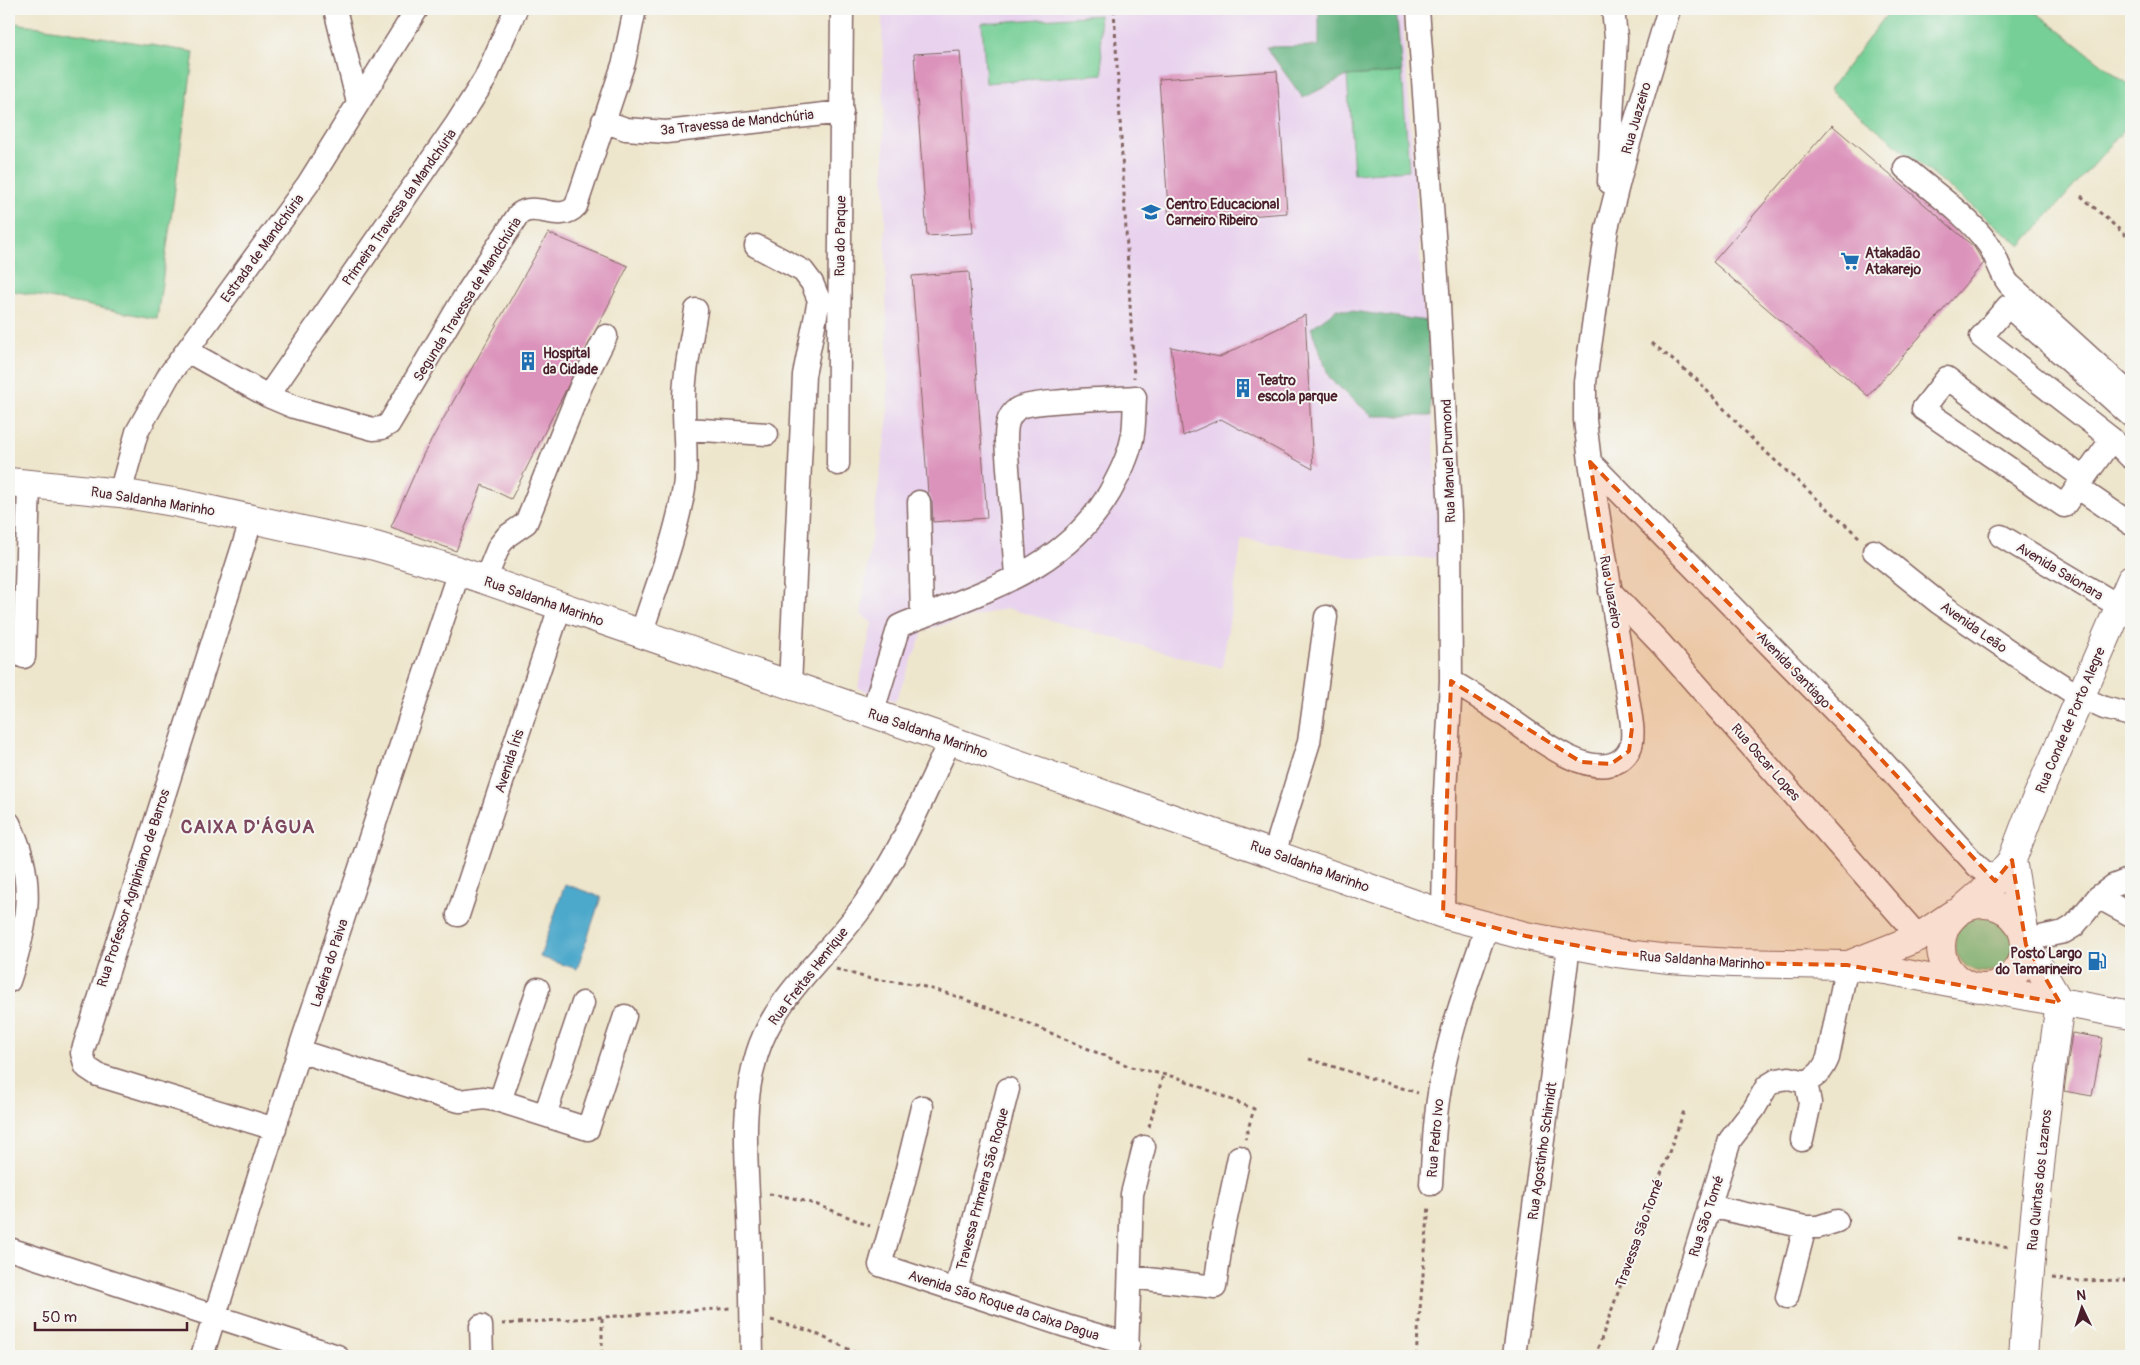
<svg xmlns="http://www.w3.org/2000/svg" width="2140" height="1365" font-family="Pangolin,sans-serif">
<rect width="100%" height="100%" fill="#f6f6f2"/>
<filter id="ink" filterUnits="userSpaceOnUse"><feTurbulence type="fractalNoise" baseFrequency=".02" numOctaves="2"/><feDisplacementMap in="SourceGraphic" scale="10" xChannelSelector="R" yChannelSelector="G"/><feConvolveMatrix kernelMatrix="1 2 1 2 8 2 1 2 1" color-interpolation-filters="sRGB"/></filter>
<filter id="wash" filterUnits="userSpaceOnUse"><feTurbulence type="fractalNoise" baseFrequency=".0096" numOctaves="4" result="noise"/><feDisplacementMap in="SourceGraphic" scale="20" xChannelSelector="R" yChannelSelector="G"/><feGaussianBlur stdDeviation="1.12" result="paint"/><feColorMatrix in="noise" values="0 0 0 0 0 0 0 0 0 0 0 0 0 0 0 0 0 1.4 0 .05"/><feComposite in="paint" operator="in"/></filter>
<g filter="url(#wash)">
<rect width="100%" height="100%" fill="#eee6cc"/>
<path fill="#e8d2ee" d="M 882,9 L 1402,9 L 1442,558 L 1361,558 L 1242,539 L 1222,668 L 1006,608 L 924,630 L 895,702 L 858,688 L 872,623 L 861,614 L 888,416 Z"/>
<path fill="#76cf96" stroke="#607760" d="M 1891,9 L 2032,9 L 2131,87 L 2131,122 L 2021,246 L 1829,90 Z
M 1099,15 L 1103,74 L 986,83 L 982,23 Z
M 9,22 L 194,52 L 157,319 L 9,290 Z
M 1402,72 L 1409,170 L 1354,174 L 1347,76 Z
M1955 943a29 29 0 1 1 58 0a29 29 0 1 1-58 0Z"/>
<path fill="#60b27f" stroke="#556855" d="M 1319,9 L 1396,9 L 1402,72 L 1347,76 L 1303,98 L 1266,47 L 1319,46 Z
M 1337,309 L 1428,321 L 1431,416 L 1372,416 L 1330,379 L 1311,328 Z"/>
<path fill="#4da9cb" stroke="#4c647b" d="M 565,884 L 601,897 L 577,969 L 540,957 Z"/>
<g id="blocks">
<path fill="#dc93bb" d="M 960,51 L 973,233 L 927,236 L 914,54 Z
M 1277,71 L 1287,213 L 1169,222 L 1159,79 Z
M 1832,125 L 1974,247 L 1984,263 L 1868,396 L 1713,262 Z
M 548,233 L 628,266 L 511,499 L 482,485 L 456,551 L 391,527 L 423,455 Z
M 969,272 L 987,518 L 933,522 L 932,501 L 928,493 L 912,276 Z
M 1305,315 L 1313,469 L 1221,419 L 1183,436 L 1171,347 L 1220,357 Z
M 2072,1033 L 2103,1038 L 2092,1096 L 2064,1091 Z"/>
</g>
</g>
<g filter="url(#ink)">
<use href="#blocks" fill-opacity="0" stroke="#836563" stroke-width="1"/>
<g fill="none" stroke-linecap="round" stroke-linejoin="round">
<g stroke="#836563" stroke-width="25">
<path id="minor" d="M 335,9 L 358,103
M 1418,9 L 1439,305 L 1450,514 L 1451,681 L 1445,793 L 1443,914
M 603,121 L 626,129 L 666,132 L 842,112
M 1905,168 C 1933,192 1966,214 1988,244 C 1997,256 1999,272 2009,284 L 2131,395
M 1609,182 L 1616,37 L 1613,9
M 756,246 L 803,271 L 812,283 L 819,300 L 804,375 L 790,686
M 187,351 L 268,396 L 294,407 L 373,429 L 382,428 L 389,424 L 463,299 L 519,214 C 536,201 560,224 576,206 L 624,62 L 635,9
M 268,396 L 457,123 L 485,79 L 516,9
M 686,429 L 767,434
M 2130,457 L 2112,439 L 1981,337 L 2008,306 L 2131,416
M 1590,462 L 1866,743 L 1977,866 L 1995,881
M 838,464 L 842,9
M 2083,478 L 1947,378 L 1923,409 L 2064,506 L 2112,439
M 2077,487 L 2131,524
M 120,493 L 137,432 L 169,375 L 308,184 L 417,9
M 919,502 L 922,616
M 252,518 L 82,1053 L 86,1067 L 98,1075 L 275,1129
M 2001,536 L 2119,606
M 1874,551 L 1939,603 L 2018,657 L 2080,697 L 2104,708 L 2131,715
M 485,580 L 499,546 L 507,536 L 526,523 L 581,386 L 606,336
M 1610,591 L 1661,644 L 1919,937
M 641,634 C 656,587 676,538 684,488 C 688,461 684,436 684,409 C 683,376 691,343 696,310
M 24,657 L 29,484
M 1451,681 C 1468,691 1484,701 1500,712 C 1527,730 1585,781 1619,761 C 1625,757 1629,752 1631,746 C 1634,735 1632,723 1630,711 L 1590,462 L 1585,420 L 1585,382 L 1607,228 L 1628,146 L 1669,9
M 872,714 L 899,626 C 979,592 1063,572 1110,492 C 1119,475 1128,458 1132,439 C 1135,426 1134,411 1135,397 C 1114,399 1030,400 1017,409 C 1006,417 1006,430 1006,441 L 1016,576
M 9,823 C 37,880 28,924 9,981
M 1274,854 L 1309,742 L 1326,617
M 2098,897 L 2131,915
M 458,915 L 560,607
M 2026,940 L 2064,932 L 2074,926 L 2098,897 L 2113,886 L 2131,879
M 299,1051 L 444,1097 L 460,1101 L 484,1098 L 500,1101 L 588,1129 L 625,1016
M 1806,1082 C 1818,1076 1823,1070 1828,1058 L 1847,965
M 500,1101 L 538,989
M 922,1107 L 903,1185 L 880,1265 L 1066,1326 L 1128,1344
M 545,1115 L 583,1003
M 1802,1140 L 1810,1103 L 1806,1082
M 1431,1184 C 1433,1156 1434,1127 1438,1100 C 1446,1040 1468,982 1487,926
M 1709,1206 L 1805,1227 L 1818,1227 L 1837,1221
M 9,1249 L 337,1356
M 1131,1277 L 1215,1287 L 1222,1237 L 1239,1157
M 956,1290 L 1008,1089
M 1787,1297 L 1805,1227
M 481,1326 L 482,1356
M 202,1356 L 299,1051 L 459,571
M 752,1356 C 751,1309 751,1263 749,1216 C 747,1162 740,1107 757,1054 C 774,997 826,957 860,910 C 898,858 923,798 950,740
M 1127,1356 L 1132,1194 L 1144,1147
M 1514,1356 L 1569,946
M 1663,1356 L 1730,1140 L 1754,1109 L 1767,1086 L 1777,1080 L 1789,1078 L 1806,1082"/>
</g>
<g stroke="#836563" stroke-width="30">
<path id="major" d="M 9,482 L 120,493 L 179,503 L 375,546 L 459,571 L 950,740 L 1443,914 L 1526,936 L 1617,953 L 1669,959 L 1732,963 L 1847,965 L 1886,970 L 1970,986
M 2012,860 L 2024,930
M1941 946a42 42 0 1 1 84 0a42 42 0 1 1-84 0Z
M 1965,907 L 1995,881 L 2012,860 L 2028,818 L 2131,580
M 2026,945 L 2060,1003
M 1851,964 L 1919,937 L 1953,914
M 1983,988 L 2131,1015
M 2023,1356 C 2032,1238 2043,1121 2060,1003"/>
</g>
<path stroke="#836563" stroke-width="3" stroke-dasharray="4 4" stroke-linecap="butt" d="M 1114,9 L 1134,378
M 2081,196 L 2131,240
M 1652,343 L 1697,380 L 1756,443 L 1859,537
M 836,969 L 871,979 L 914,984 L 950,994 L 1020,1020 L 1131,1067 L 1179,1078 L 1254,1109 L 1245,1139
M 1309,1059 L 1418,1093
M 1149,1127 L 1163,1075
M 769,1194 C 810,1199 833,1211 870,1226
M 1956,1239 L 2010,1247
M 2052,1278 L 2073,1281 L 2131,1280
M 602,1318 L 602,1356
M 771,1320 L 810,1331 L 863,1356
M 502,1324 L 731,1308
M 1416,1356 L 1429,1205
M 1595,1356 L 1684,1111"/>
<use href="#minor" stroke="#fff" stroke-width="22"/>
<use href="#major" stroke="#fff" stroke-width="28"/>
</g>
</g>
<path fill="#e0560e" fill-opacity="0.2" stroke="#e0560e" stroke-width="4" stroke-dasharray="10 6" stroke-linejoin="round" d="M 1590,462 L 1866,743 L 1995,881 L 2012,860 L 2026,945 L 2060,1003 L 1847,965 L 1732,963 L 1617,953 L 1526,936 L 1443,914 L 1451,681 L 1581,762 L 1611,764 L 1629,751 L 1632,728 L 1626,681 Z"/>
<defs>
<g id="school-bare" transform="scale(1.5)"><path d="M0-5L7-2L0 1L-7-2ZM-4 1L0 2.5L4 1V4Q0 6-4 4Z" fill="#1f6fb2" stroke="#f6f6f2" stroke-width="2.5" paint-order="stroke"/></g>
<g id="supermarket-bare" transform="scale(1.5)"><path d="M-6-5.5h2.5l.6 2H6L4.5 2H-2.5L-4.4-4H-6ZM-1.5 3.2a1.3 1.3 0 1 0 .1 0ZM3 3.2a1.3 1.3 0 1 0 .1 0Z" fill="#1f6fb2" stroke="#f6f6f2" stroke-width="2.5" paint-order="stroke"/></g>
<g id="building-bare" transform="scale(1.5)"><path d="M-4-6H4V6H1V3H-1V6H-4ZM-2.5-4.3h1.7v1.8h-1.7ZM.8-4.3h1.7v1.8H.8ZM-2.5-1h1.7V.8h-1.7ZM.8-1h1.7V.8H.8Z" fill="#1f6fb2" stroke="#f6f6f2" stroke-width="2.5" paint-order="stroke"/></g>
<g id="fuel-bare" transform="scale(1.5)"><path d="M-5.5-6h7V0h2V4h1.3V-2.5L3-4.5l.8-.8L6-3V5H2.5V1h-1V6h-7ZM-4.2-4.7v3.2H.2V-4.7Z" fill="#1f6fb2" stroke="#f6f6f2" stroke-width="2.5" paint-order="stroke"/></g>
</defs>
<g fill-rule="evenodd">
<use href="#school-bare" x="1151" y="212"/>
<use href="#supermarket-bare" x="1850" y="261"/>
<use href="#building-bare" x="528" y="361"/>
<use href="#building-bare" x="1243" y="388"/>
<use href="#fuel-bare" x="2097" y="961"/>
</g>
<g text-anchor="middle" stroke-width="4" stroke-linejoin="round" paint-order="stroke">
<g font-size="14" fill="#4a1f2b" stroke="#f6f6f2">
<text transform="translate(1636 118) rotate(-74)" y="5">Rua Juazeiro</text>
<text transform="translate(737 122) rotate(-6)" y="5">3ª Travessa de Mandchúria</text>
<text transform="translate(399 207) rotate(-55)" y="5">Primeira Travessa da Mandchúria</text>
<text transform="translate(840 236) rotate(-89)" y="5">Rua do Parque</text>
<text transform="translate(262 248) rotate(-54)" y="5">Estrada de Mandchúria</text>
<text transform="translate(467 299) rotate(-58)" y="5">Segunda Travessa de Mandchúria</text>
<text transform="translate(1448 461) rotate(-92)" y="5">Rua Manuel Drumond</text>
<text transform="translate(153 501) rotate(9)" y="5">Rua Saldanha Marinho</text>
<text transform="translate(2060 571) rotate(31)" y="5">Avenida Saionara</text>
<text transform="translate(1611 592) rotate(80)" y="5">Rua Juazeiro</text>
<text transform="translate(544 601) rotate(19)" y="5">Rua Saldanha Marinho</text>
<text transform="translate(1974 627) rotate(35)" y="5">Avenida Leão</text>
<text transform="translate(1794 670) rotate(46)" y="5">Avenida Santiago</text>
<text transform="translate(2070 720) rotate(-67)" y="5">Rua Conde de Porto Alegre</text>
<text transform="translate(928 733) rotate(19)" y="5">Rua Saldanha Marinho</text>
<text transform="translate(509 761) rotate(-72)" y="5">Avenida Íris</text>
<text transform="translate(1766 762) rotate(49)" y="5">Rua Oscar Lopes</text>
<text transform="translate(1310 866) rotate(20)" y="5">Rua Saldanha Marinho</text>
<text transform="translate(133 888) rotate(-72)" y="5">Rua Professor Agripiniano de Barros</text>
<text transform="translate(1702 960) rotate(4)" y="5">Rua Saldanha Marinho</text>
<text transform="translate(329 963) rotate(-72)" y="5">Ladeira do Paiva</text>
<text transform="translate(808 976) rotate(-52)" y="5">Rua Freitas Henrique</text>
<text transform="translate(1435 1138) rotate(-85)" y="5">Rua Pedro Ivo</text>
<text transform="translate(1542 1151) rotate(-82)" y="5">Rua Agostinho Schimidt</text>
<text transform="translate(2039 1180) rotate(-84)" y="5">Rua Quintas dos Lazaros</text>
<text transform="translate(982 1189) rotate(-75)" y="5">Travessa Primeira São Roque</text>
<text transform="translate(1706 1216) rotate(-72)" y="5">Rua Sāo Tomé</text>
<text transform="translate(1639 1233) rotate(-70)" y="5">Travessa São Tomé</text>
<text transform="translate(1004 1305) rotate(18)" y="5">Avenida São Roque da Caixa Dagua</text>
</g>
<g font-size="14" font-weight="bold" fill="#4a1f2b" stroke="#f6f6f2" text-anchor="start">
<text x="1166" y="209">Centro Educacional<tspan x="1166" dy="16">Carneiro Ribeiro</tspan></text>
<text x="1865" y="258">Atakadão<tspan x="1865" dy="16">Atakarejo</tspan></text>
<text x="543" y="358">Hospital<tspan x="543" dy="16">da Cidade</tspan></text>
<text x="1258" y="385">Teatro<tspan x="1258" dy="16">escola parque</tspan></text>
<text x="2082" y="958" text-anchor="end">Posto Largo<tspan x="2082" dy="16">do Tamarineiro</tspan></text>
</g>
<g font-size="19" font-weight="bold" letter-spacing="1" fill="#7d485d" stroke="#f6f6f2">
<text x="248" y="833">CAIXA D'ÁGUA</text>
</g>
</g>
<rect width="2140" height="1365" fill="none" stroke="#f6f6f2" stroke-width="30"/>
<g transform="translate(2082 1308) rotate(356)" stroke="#f6f6f2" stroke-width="4" paint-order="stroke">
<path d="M0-4L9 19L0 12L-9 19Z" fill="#4a1f2b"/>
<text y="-8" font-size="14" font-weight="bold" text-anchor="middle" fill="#4a1f2b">N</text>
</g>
<path d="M35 1322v8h152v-8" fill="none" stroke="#4a1f2b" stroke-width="2.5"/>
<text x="42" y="1322" font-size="15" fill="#4a1f2b" stroke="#f6f6f2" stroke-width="4" paint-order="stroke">50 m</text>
</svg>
